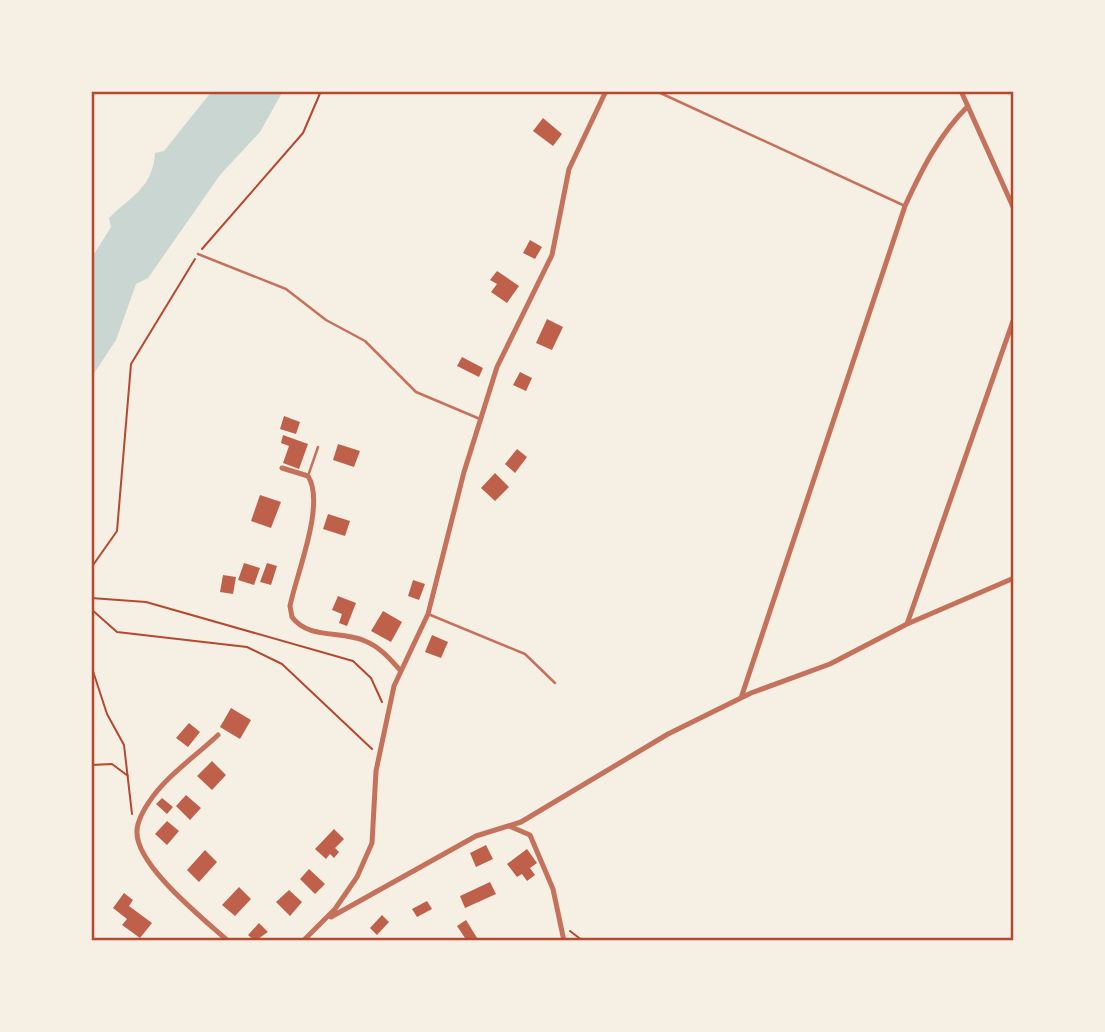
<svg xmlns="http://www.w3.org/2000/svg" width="1105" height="1032" font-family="Merriweather,serif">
<rect width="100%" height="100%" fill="#f6efe4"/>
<path fill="#c9d6d2" d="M 212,91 L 283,91 L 260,132 L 220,175 L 148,278 L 136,284 L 116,340 L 91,378 L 91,259 L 111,227 L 109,218 C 131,196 153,188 155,153 L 164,151 Z"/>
<path fill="#bf614a" d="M 543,118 L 562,134 L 553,146 L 533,131 Z
M 530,240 L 542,247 L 535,259 L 523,253 Z
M 497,271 L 519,286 L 507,303 L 491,292 L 497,284 L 490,280 Z
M 547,319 L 563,327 L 552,350 L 536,343 Z
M 462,357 L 483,368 L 479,377 L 457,366 Z
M 520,372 L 532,378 L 526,391 L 513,385 Z
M 284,416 L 300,422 L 296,434 L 280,429 Z
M 283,435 L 308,444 L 299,469 L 283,463 L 289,446 L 281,443 Z
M 338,444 L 360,451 L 354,467 L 333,460 Z
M 517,449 L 527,457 L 515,473 L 505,464 Z
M 495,473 L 509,487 L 495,501 L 481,488 Z
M 260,495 L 281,502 L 271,528 L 251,521 Z
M 328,514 L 350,521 L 345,536 L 323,529 Z
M 244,563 L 260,568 L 254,585 L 238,580 Z
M 267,563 L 277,566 L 271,585 L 260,582 Z
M 223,575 L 236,577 L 233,594 L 220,592 Z
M 413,580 L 425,584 L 419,600 L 408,596 Z
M 338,596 L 356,603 L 347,626 L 339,623 L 342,614 L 332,610 Z
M 383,611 L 402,622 L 391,642 L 371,631 Z
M 432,635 L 448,642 L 441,658 L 425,652 Z
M 231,708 L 251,720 L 240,739 L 220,727 Z
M 189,723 L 200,732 L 188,747 L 176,738 Z
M 212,761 L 226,775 L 212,790 L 197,776 Z
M 186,795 L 201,808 L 190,820 L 176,806 Z
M 162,798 L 173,807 L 167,814 L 156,804 Z
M 167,821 L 179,831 L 167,845 L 155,834 Z
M 334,829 L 344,839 L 335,848 L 339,852 L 334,858 L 330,854 L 326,859 L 315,849 Z
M 486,845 L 493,859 L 476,867 L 470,853 Z
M 527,849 L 537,863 L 530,868 L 535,875 L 527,881 L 522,874 L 517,877 L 507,864 Z
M 205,850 L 217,862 L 199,882 L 187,870 Z
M 309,869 L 325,884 L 315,894 L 300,879 Z
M 490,882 L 496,894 L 465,908 L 460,896 Z
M 239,887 L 251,899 L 235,916 L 222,905 Z
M 289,890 L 302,902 L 290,916 L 276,902 Z
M 124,893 L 133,900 L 129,906 L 152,923 L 140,938 L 122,925 L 127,919 L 113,908 Z
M 427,901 L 432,909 L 417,917 L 412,909 Z
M 382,915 L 389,922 L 377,935 L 370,928 Z
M 466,920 L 479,941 L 467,941 L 457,926 Z
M 259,923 L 268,932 L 255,941 L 248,935 Z"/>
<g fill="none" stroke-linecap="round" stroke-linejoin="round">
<path stroke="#b5482f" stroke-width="2" d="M 202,249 L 303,133 L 321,91
M 91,568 L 117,531 L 131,364 L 195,259
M 91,598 L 146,602 L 353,661 L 371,678 L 382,702
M 91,609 L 117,632 L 247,647 L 282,664 L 372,749
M 91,665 L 107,714 L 124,745 L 132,814
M 91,765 L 112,764 L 128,776
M 570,931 L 583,941"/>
<path stroke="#c5725c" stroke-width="2.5" d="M 656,91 L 905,206
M 198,254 L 286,289 L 326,320 L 365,341 L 416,392 L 480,419
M 308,476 L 318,447
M 428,614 L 525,654 L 555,683"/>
<path stroke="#c5725c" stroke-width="5" d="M 961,91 L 1014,209
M 282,468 L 308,476 C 326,504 296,575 290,606 L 292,617 C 309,640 341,630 365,641 C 380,647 390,659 400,670
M 907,624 L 1014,318
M 741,698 L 905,206 C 922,169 939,135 968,106
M 218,735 C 196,756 166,776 149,802 C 144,809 137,822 137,831 C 135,865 205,920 228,941
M 509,826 L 530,835 L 553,889 L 564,941
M 331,917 L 476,836 L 521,822 L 668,734 L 751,693 L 830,664 L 907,624 L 1014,578
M 303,941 L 335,909 L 357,877 L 372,843 L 376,771 L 394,686 L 428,614 L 464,472 L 497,367 L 552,255 L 569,169 L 606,91"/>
</g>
<rect width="1105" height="1032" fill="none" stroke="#f6efe4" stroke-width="186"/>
<rect x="93" y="93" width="919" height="846" fill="none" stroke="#b5482f" stroke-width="2.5"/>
</svg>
